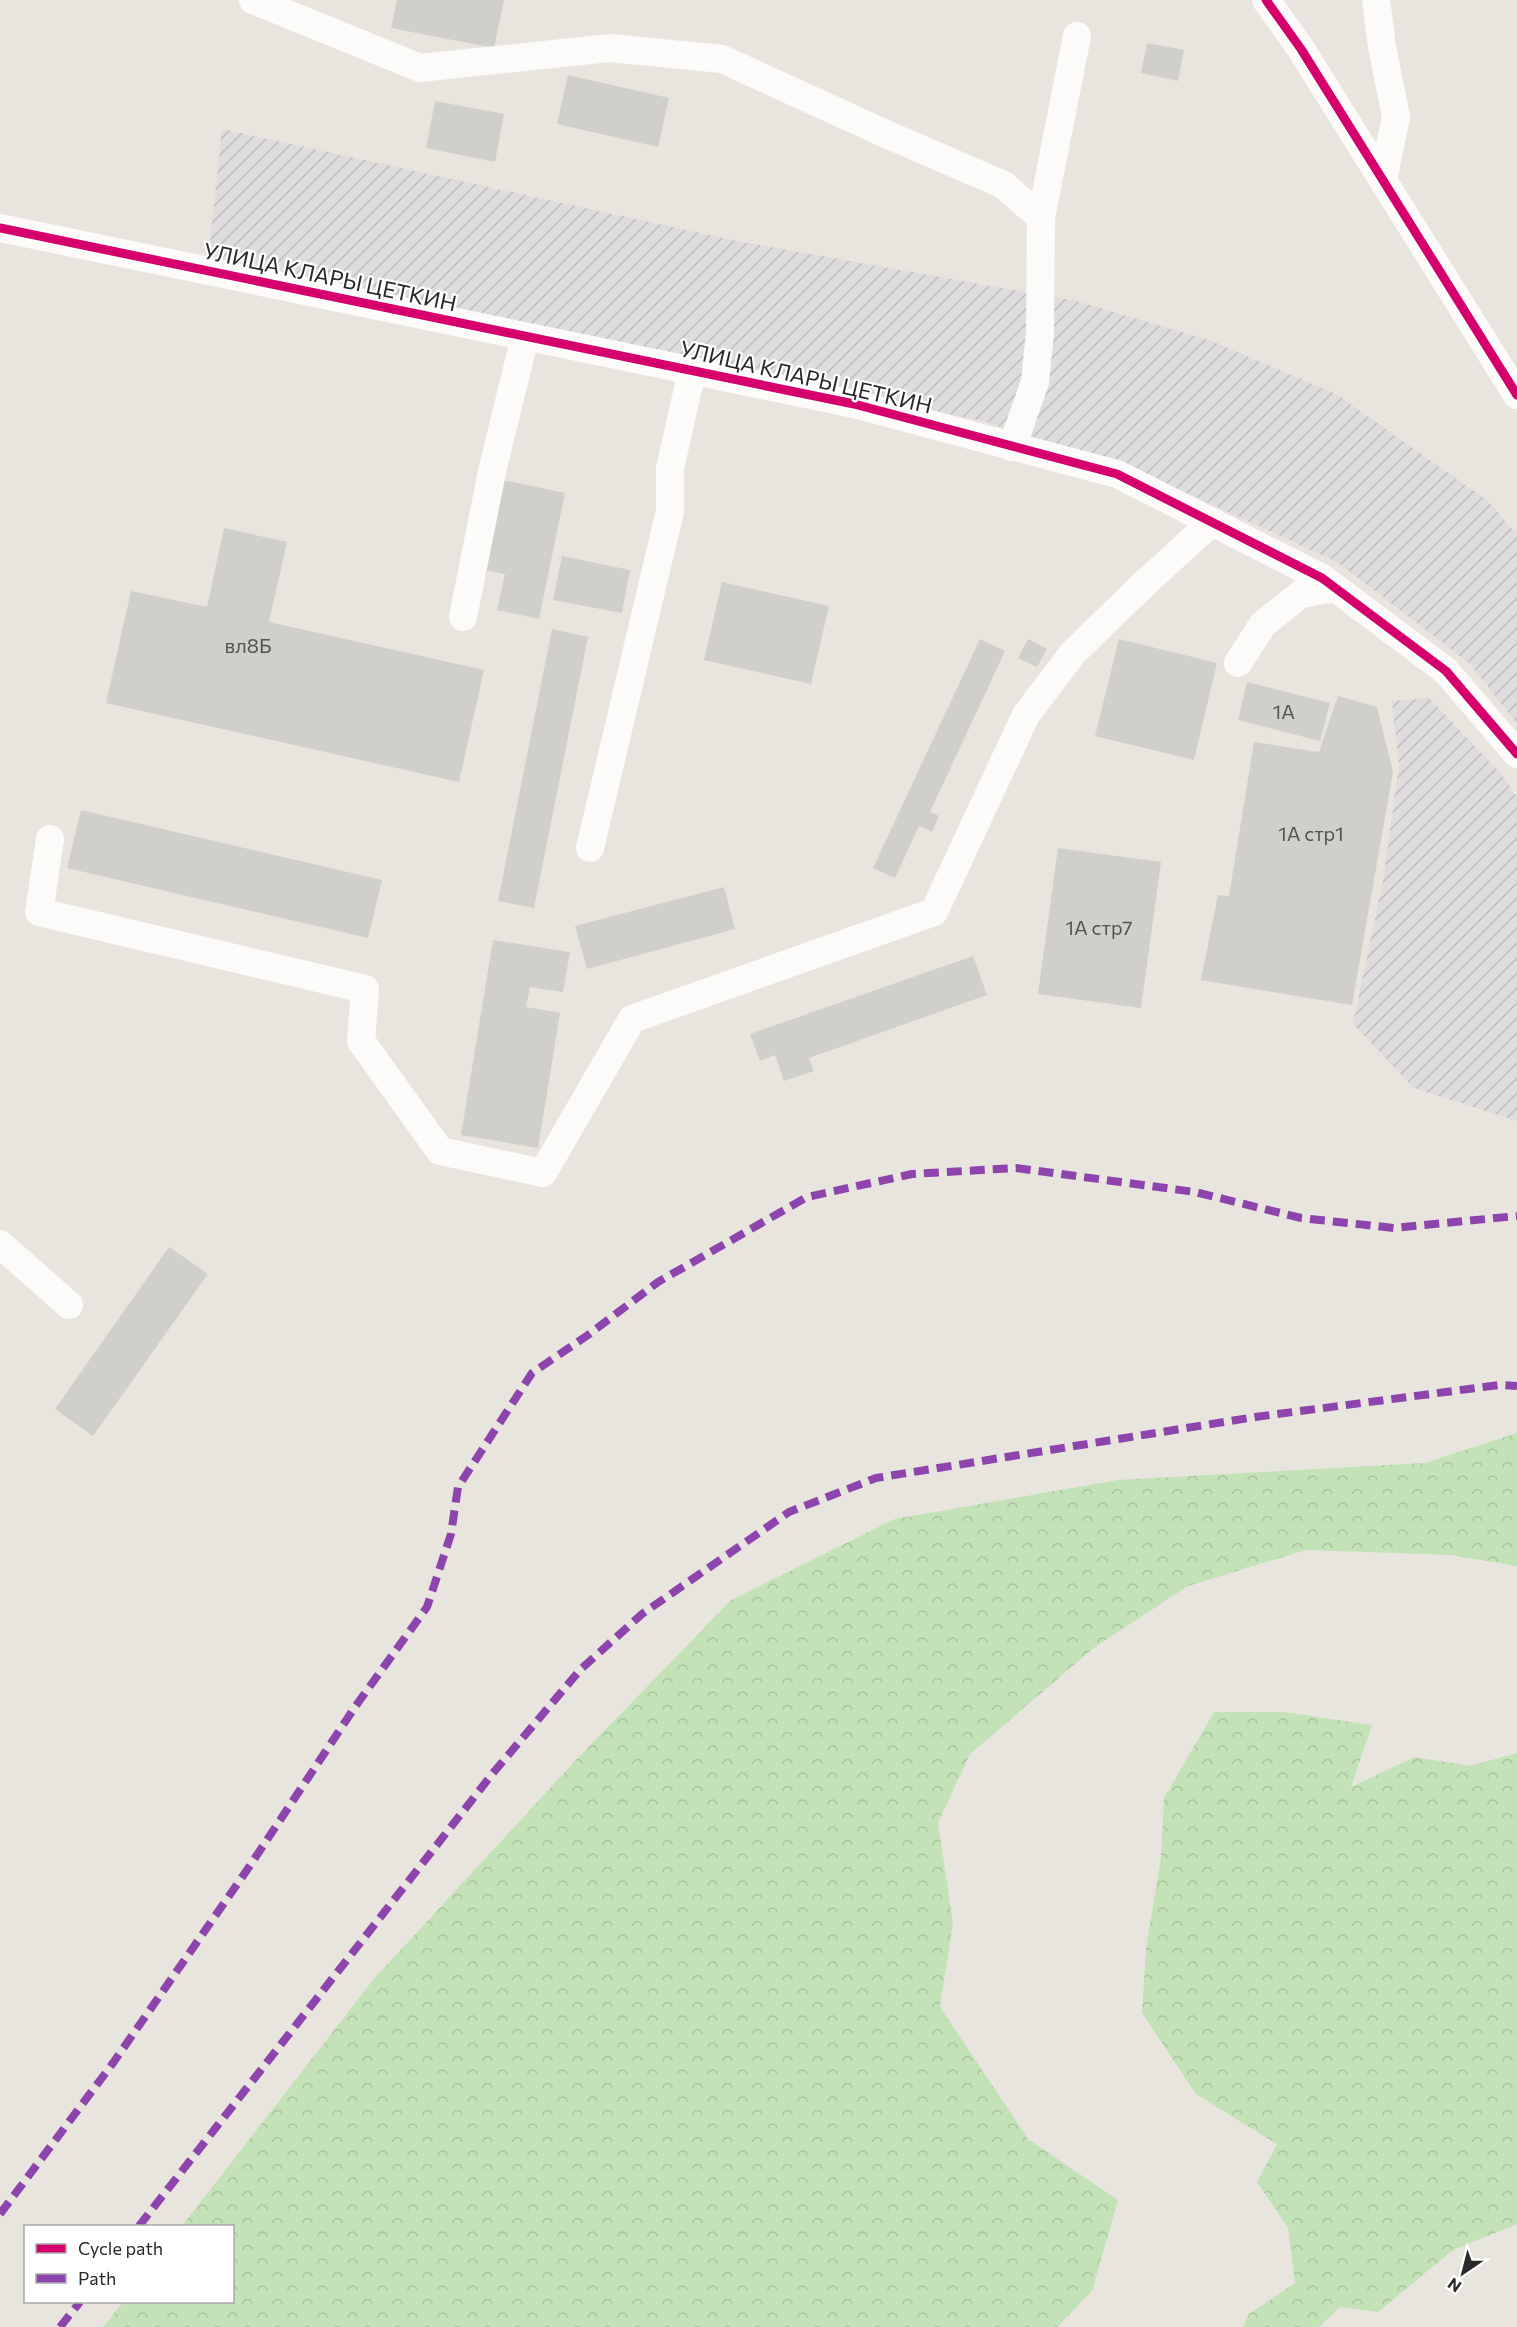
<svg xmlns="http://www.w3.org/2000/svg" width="1517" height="2327" font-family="Commissioner,sans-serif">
<defs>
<pattern id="industrial-furrows" width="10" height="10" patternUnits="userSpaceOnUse" patternTransform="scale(1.5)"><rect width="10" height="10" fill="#dfdcdd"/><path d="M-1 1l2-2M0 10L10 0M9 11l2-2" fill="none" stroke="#bfbdbe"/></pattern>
<pattern id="forest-crowns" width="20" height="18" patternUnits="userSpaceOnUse" patternTransform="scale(1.5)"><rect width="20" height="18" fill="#c3e2b8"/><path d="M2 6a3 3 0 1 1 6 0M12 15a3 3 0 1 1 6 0" fill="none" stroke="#a8c29e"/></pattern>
</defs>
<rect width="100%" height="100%" fill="#e8e5de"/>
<path fill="url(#industrial-furrows)" d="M 222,129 L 737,241 L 1076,301 L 1209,340 L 1336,394 L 1488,501 L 1517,535 L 1517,724 L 1470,664 L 1337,562 L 1143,473 L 986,422 L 696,358 L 208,260 Z
M 1429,698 L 1502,775 L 1517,797 L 1517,1121 L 1414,1088 L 1353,1024 L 1383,881 L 1399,765 L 1392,701 Z"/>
<path fill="url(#forest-crowns)" d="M 1517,1433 L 1517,1566 L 1451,1555 L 1306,1550 L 1188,1586 L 1095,1647 L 970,1754 L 938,1823 L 953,1923 L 940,2007 L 1028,2139 L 1118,2200 L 1092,2291 L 1057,2327 L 103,2327 L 123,2302 L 232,2302 L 232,2226 L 182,2226 L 373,1980 L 576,1760 L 731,1600 L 895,1519 L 1118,1480 L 1425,1463 Z
M 1214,1712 L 1283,1712 L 1372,1725 L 1351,1787 L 1415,1757 L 1470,1766 L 1517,1753 L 1517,2224 L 1453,2250 L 1378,2312 L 1340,2307 L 1319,2327 L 1243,2327 L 1249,2314 L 1295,2283 L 1288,2228 L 1257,2182 L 1277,2144 L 1196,2094 L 1142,2013 L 1146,1948 L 1161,1858 L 1164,1798 Z"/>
<path fill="#d0cfca" d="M 397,0 L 504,0 L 494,48 L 391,28 Z
M 1147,43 L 1184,50 L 1178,81 L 1141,73 Z
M 568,75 L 669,98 L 658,147 L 557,124 Z
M 435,101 L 504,114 L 495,162 L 426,148 Z
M 503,480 L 565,493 L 539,619 L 497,610 L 505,574 L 484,570 Z
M 224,528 L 287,542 L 269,622 L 484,670 L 459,782 L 106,703 L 131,591 L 207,607 Z
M 562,556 L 630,570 L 622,613 L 553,600 Z
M 722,582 L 829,606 L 811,684 L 704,660 Z
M 552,629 L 588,637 L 534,908 L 498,901 Z
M 980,639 L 1005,651 L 930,812 L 939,816 L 932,832 L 919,826 L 895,878 L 873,868 Z
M 1028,639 L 1047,649 L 1037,667 L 1018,658 Z
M 1119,639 L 1217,663 L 1194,760 L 1095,736 Z
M 1247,682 L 1330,703 L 1320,741 L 1238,720 Z
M 1338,696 L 1377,707 L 1393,772 L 1352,1005 L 1201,980 L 1218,895 L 1229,896 L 1254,742 L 1319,752 Z
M 81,810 L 382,880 L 368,938 L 67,868 Z
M 1058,848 L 1161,862 L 1141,1008 L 1038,994 Z
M 724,887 L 735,929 L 587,969 L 575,926 Z
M 493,940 L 570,952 L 563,992 L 530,987 L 526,1007 L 560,1013 L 538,1148 L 461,1135 Z
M 973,956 L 987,995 L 809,1058 L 814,1071 L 784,1081 L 775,1055 L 760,1061 L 750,1034 Z
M 169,1247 L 208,1274 L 93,1436 L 55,1409 Z"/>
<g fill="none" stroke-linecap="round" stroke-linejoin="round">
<path stroke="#fcfbfa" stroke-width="28" d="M 253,0 L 420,68 L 610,48 L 722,59 L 886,134 L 1004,185 L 1041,218
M 1266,0 L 1301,49 L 1517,395
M 1376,0 L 1382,47 L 1396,117 L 1383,180
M 0,228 L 854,404 L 1117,474 L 1322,578 L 1446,671 L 1517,754
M 1012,447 L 1035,382 L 1040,332 L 1041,218 L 1077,36
M 463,617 L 493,467 L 525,337
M 1238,663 L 1263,624 L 1301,594 L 1335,588
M 50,839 L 39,912 L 365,989 L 361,1041 L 440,1151 L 543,1173 L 632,1019 L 934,912 L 1026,715 L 1073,653 L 1144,584 L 1212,522
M 590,848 L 670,511 L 670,468 L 692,371
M 0,1244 L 69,1305"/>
<path stroke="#8e44ad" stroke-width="8" stroke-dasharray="15 8" stroke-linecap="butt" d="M 0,2214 L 113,2063 L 247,1870 L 355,1707 L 427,1607 L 451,1534 L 458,1487 L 532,1373 L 588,1335 L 658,1282 L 807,1197 L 912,1174 L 1016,1168 L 1195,1192 L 1301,1218 L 1394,1228 L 1517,1216
M 139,2226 L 493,1773 L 580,1670 L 642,1614 L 789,1512 L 876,1478 L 1255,1417 L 1499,1385 L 1517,1386
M 60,2327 L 80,2302"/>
<g stroke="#fff" stroke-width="13">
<path id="cycleway" d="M 1266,0 L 1301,49 L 1517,395
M 0,228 L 854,404 L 1117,474 L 1322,578 L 1446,671 L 1517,754"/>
</g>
<use href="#cycleway" stroke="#d6006c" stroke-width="9"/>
</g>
<g text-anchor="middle" stroke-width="4.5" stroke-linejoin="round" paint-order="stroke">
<g font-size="20" fill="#545352">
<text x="248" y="653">вл8Б</text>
<text x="1284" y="719">1А</text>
<text x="1311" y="841">1А стр1</text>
<text x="1099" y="935">1А стр7</text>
</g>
<g font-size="22" fill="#292929" stroke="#fff">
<text transform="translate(330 277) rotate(12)" y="8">УЛИЦА КЛАРЫ ЦЕТКИН</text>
<text transform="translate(806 377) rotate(13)" y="8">УЛИЦА КЛАРЫ ЦЕТКИН</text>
</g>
</g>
<rect x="24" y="2225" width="210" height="78" fill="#ffffff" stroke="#a9a9a9" stroke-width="1.5"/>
<rect x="36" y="2244" width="30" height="9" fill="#d6006c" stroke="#a9a9a9" stroke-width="1.5"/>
<text x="78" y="2255" font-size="18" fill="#292929">Cycle path</text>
<rect x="36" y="2274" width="30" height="9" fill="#8e44ad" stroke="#a9a9a9" stroke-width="1.5"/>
<text x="78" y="2285" font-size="18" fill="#292929">Path</text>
<g transform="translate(1463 2273) rotate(215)" stroke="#ffffff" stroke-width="4.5" paint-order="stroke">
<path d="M0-4.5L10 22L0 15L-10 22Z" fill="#292929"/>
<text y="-9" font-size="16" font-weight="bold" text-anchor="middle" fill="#292929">N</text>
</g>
</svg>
